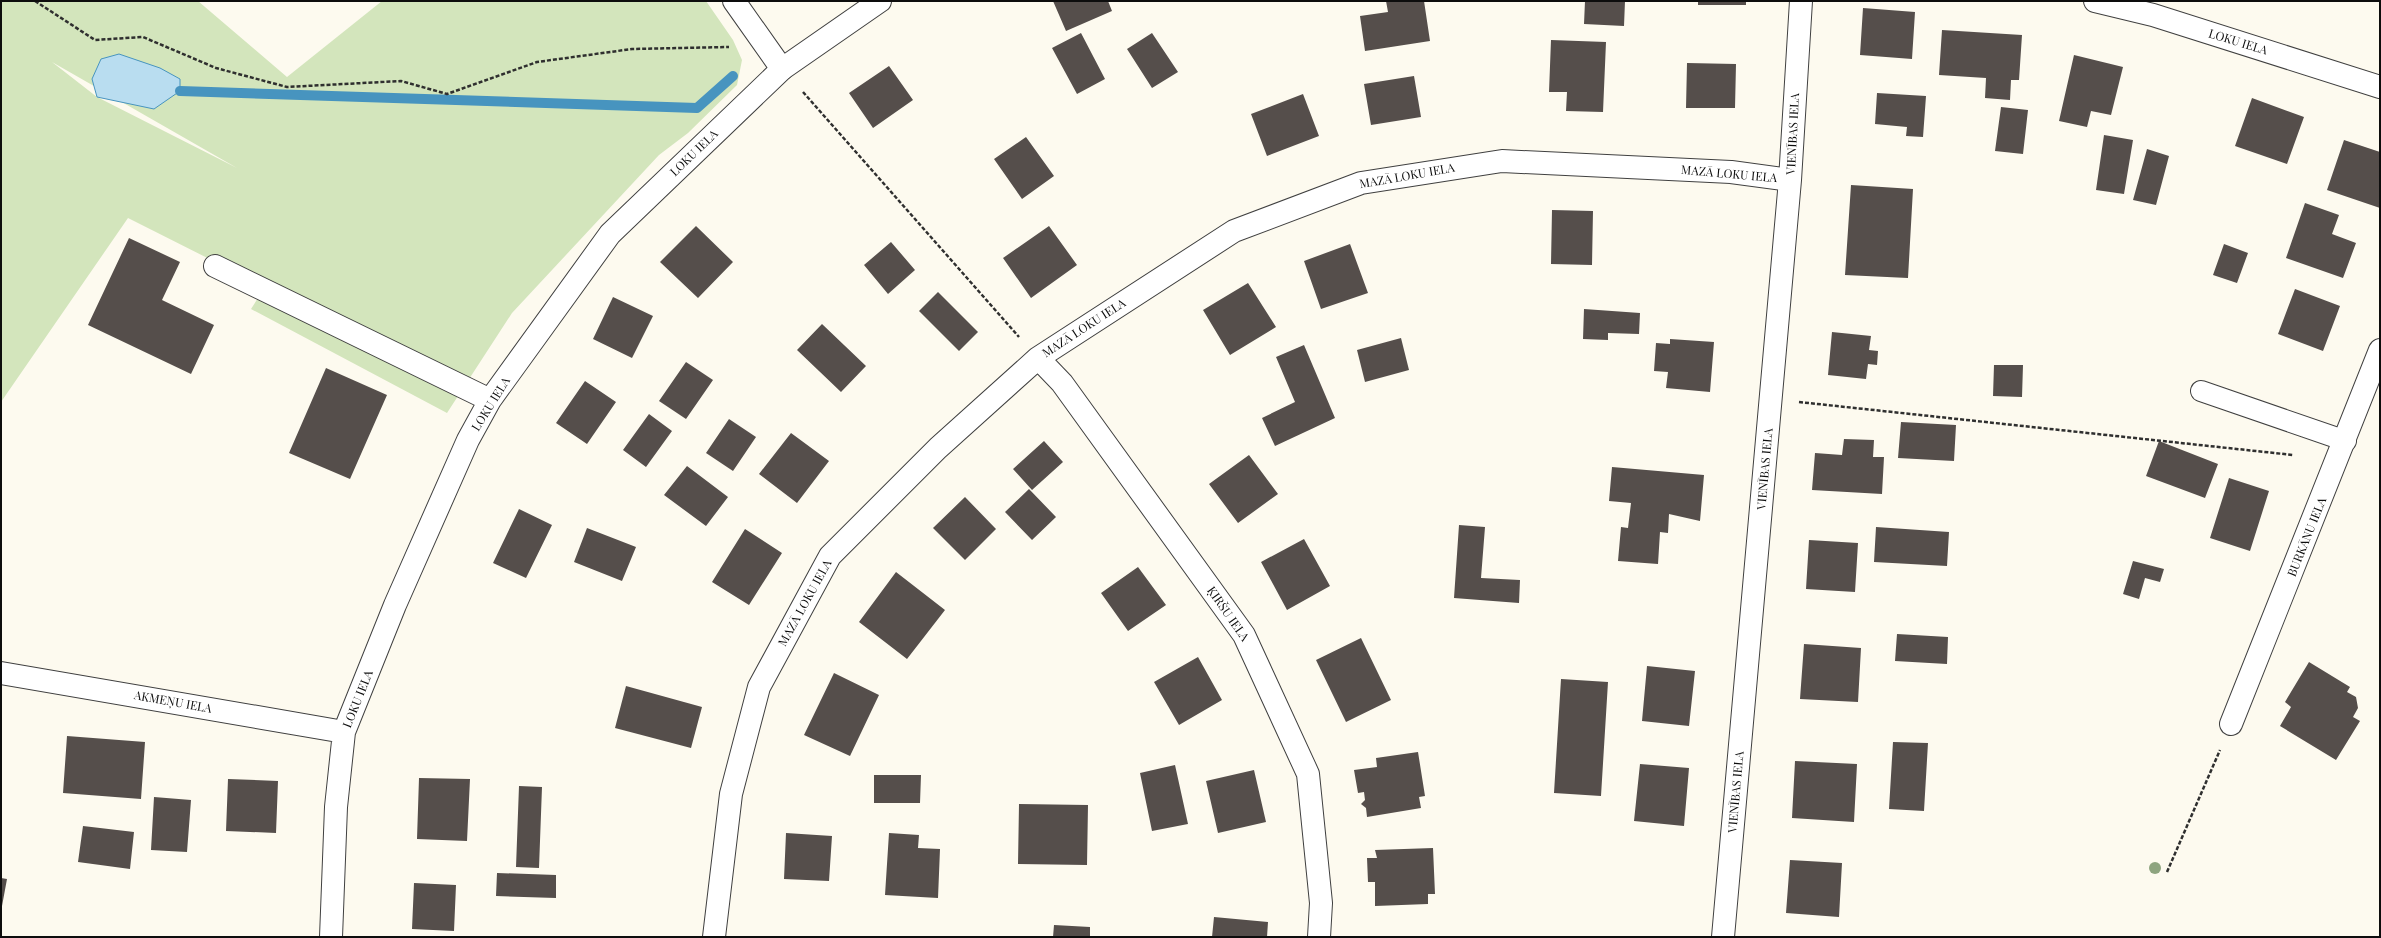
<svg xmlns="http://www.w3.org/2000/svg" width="2381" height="938" font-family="'Playfair Display',serif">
<rect width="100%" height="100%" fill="#fdfaef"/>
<path fill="#d3e5bc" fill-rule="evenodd" d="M 1,1 L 198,1 L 287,77 L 382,1 L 706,1 L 733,40 L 742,60 L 737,85 L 688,133 L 659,155 L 512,313 L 447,413 L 251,309 L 265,287 L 128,218 L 1,402 ZM 52,62 L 237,168 L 97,97 Z"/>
<path fill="#b9ddf0" stroke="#4794bf" d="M 119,54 L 160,68 L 180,79 L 180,91 L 154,109 L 97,97 L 92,79 L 101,59 Z"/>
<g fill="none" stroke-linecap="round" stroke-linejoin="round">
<path stroke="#4794bf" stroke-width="10" d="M 180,91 L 697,108 L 733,76"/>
</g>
<path fill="#554e4b" d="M 1053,1 L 1108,1 L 1112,11 L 1066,31 Z
M 1386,1 L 1424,1 L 1430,41 L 1365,51 L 1360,16 L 1388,12 Z
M 1585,1 L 1625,1 L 1624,26 L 1584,24 Z
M 1698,1 L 1746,1 L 1746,5 L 1698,5 Z
M 1863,8 L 1915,12 L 1912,59 L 1860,55 Z
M 1942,30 L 2022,35 L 2019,80 L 2011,80 L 2010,100 L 1985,98 L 1986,78 L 1939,75 Z
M 1081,33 L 1105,79 L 1077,94 L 1052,48 Z
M 1152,33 L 1178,72 L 1152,88 L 1127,49 Z
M 1551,40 L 1606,42 L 1603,112 L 1566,111 L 1567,92 L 1549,92 Z
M 2074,55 L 2123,67 L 2111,115 L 2091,111 L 2087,127 L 2059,121 Z
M 1687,63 L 1736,64 L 1735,108 L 1686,108 Z
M 889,66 L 913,100 L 873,128 L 849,93 Z
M 1414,76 L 1421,117 L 1371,125 L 1364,84 Z
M 1877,93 L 1926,96 L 1923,137 L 1906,136 L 1907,127 L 1875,124 Z
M 1303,94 L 1319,136 L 1267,156 L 1251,114 Z
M 2252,98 L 2304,117 L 2287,164 L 2235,146 Z
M 2001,107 L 2028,110 L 2023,154 L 1995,151 Z
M 2104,135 L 2133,140 L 2124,194 L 2096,190 Z
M 1026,137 L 1054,176 L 1022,199 L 994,159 Z
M 2344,140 L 2380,152 L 2380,208 L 2327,190 Z
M 2147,149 L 2169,156 L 2156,205 L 2133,200 Z
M 1851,185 L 1913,189 L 1908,278 L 1845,275 Z
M 2305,203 L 2339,215 L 2332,234 L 2356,243 L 2343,278 L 2286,258 Z
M 1552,210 L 1593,211 L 1592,265 L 1551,264 Z
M 696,226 L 733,262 L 698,298 L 660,262 Z
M 1049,226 L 1077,265 L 1031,298 L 1003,258 Z
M 129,238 L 180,262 L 162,300 L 214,325 L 191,374 L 88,325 Z
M 891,242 L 915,270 L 888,294 L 864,265 Z
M 1350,244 L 1368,293 L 1321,309 L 1304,261 Z
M 2224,244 L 2248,253 L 2237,283 L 2213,275 Z
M 1248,283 L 1276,327 L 1230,355 L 1203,310 Z
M 2295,289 L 2340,306 L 2323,351 L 2278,334 Z
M 938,292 L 978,332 L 959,351 L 919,311 Z
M 613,297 L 653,316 L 632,358 L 593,339 Z
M 1584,309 L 1640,313 L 1639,334 L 1608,333 L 1608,340 L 1583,339 Z
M 822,324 L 866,366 L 841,392 L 797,350 Z
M 1832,332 L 1871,336 L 1869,350 L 1878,351 L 1877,365 L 1868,364 L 1866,379 L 1828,375 Z
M 1401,338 L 1409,370 L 1365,382 L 1357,350 Z
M 1670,339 L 1714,342 L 1710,392 L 1666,388 L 1668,372 L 1654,371 L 1656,343 L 1670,344 Z
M 1304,345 L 1335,418 L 1275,446 L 1262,418 L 1295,402 L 1276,357 Z
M 686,362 L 713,380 L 686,419 L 659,401 Z
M 1994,365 L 2023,365 L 2022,397 L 1993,396 Z
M 326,368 L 387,395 L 350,479 L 289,453 Z
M 585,381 L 616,402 L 587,444 L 556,423 Z
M 649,414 L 672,431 L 646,467 L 623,450 Z
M 729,419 L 756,437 L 733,471 L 706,453 Z
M 1901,422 L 1956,425 L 1954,461 L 1898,458 Z
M 791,433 L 829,461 L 797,503 L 759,474 Z
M 1844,439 L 1874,440 L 1873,457 L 1884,457 L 1882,494 L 1812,490 L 1815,453 L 1842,455 Z
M 1044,441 L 1063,462 L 1032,490 L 1013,469 Z
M 2159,441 L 2218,464 L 2205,498 L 2146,476 Z
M 1249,455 L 1278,494 L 1238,523 L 1209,484 Z
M 687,466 L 728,497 L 706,526 L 664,495 Z
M 1612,467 L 1704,475 L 1700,521 L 1669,514 L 1668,533 L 1660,532 L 1658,564 L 1618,561 L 1621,527 L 1628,528 L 1631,503 L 1609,501 Z
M 2229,478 L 2269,491 L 2250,551 L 2210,538 Z
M 1029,489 L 1056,517 L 1032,540 L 1005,512 Z
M 965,497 L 996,529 L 965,560 L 933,528 Z
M 519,509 L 552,525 L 526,578 L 493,563 Z
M 1459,525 L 1485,527 L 1481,578 L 1520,580 L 1519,603 L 1454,598 Z
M 1876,527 L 1949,532 L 1947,566 L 1874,562 Z
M 587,528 L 636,547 L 622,581 L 574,562 Z
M 745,529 L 782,553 L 749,605 L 712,582 Z
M 1304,539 L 1330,586 L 1287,610 L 1261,562 Z
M 1809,540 L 1858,543 L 1855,592 L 1806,589 Z
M 2133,561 L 2164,569 L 2160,582 L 2145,578 L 2139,599 L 2123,594 Z
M 1138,567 L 1166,605 L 1128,631 L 1101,593 Z
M 896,572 L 945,610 L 907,659 L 859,622 Z
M 1897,634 L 1948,637 L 1947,664 L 1895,661 Z
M 1361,638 L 1391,700 L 1346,722 L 1316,660 Z
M 1804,644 L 1861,648 L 1858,702 L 1800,699 Z
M 1198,657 L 1222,700 L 1179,725 L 1154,682 Z
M 2309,662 L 2350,687 L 2347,692 L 2356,697 L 2358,708 L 2353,717 L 2360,721 L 2336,760 L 2280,726 L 2291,707 L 2285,702 Z
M 1647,666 L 1695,671 L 1689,726 L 1642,721 Z
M 834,673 L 879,695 L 850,756 L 804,735 Z
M 1561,679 L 1608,682 L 1601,796 L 1554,793 Z
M 626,686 L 702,707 L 691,748 L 615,728 Z
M 67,736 L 145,742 L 141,799 L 63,793 Z
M 1893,742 L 1928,743 L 1924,811 L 1889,809 Z
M 1418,752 L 1425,796 L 1419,797 L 1421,808 L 1367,817 L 1366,808 L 1361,804 L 1365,800 L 1364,792 L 1358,793 L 1354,770 L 1377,767 L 1376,758 Z
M 1795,761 L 1857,764 L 1854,822 L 1792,818 Z
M 1640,764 L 1689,768 L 1684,826 L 1634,821 Z
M 1175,765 L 1188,824 L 1152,831 L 1140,773 Z
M 1254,770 L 1266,822 L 1218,833 L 1206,781 Z
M 874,775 L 921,775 L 920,803 L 874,803 Z
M 419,778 L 470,779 L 467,841 L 417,839 Z
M 228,779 L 278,781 L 276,833 L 226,831 Z
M 519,786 L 542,787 L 539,868 L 516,867 Z
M 154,797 L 191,800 L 187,852 L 151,850 Z
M 1019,804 L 1088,805 L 1087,865 L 1018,864 Z
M 83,826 L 134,832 L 130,869 L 78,862 Z
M 786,833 L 832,836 L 829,881 L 784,879 Z
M 889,833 L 919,835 L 918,848 L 940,849 L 938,898 L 885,895 Z
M 1433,848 L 1435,894 L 1428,894 L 1428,904 L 1375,906 L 1375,882 L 1368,882 L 1367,858 L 1377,858 L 1375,850 Z
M 1790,860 L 1842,863 L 1839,917 L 1786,913 Z
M 497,873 L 556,875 L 556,898 L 496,896 Z
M 1,878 L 7,879 L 2,906 L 1,906 Z
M 414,883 L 456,885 L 454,931 L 412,929 Z
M 1214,917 L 1268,922 L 1267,937 L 1212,937 Z
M 1054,925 L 1090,927 L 1090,937 L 1053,937 Z"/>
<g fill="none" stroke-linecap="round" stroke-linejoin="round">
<g stroke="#404040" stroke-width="22">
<path id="service" d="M 2201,391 L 2346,441"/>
</g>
<g stroke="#404040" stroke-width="24">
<path id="minor" d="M 215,266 L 490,400
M 1038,358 L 1062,383 L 1244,635 L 1308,774 L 1321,903 L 1319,937
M 1,673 L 344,732
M 2231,724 L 2380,350
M 331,937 L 336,807 L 344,732 L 395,605 L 468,440 L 490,400 L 610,234 L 782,69
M 714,937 L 731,794 L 759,687 L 830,556 L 938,448 L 1038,358 L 1234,231 L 1361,183 L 1502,161 L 1731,172 L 1790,180
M 1723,937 L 1790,180 L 1801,1"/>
</g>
<g stroke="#404040" stroke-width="24">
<path id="tertiary" d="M 734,1 L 782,69 L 880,1
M 2095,1 L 2153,15 L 2380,87"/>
</g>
<path stroke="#2f2f2f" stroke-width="2.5" stroke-dasharray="4 2" stroke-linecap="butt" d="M 35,1 L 95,40 L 143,37 L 216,68 L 287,87 L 401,81 L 447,94 L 537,62 L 632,49 L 729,47
M 803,92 L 1019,337
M 1799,402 L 2293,455
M 2167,872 L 2220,750"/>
<use href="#service" stroke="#fff" stroke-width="20"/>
<use href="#minor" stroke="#fff" stroke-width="22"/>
<use href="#tertiary" stroke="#fff" stroke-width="22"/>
</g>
<circle fill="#8ea47f" cx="2155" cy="868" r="6"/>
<g text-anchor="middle" stroke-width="4" stroke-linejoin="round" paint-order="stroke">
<g font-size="12" fill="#0d0d0d" stroke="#fff">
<text transform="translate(2238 42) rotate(17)" y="4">LOKU IELA</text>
<text transform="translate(1793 134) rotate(-87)" y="4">VIENĪBAS IELA</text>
<text transform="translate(694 153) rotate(-44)" y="4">LOKU IELA</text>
<text transform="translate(1729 174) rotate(5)" y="4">MAZĀ LOKU IELA</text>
<text transform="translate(1407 176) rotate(-10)" y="4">MAZĀ LOKU IELA</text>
<text transform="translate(1084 328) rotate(-33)" y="4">MAZĀ LOKU IELA</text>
<text transform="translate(491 404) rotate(-58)" y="4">LOKU IELA</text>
<text transform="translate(1765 469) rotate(-85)" y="4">VIENĪBAS IELA</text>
<text transform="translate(2307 537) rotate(-68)" y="4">BURKĀNU IELA</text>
<text transform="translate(805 603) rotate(-61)" y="4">MAZĀ LOKU IELA</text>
<text transform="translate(1228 614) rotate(55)" y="4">ĶIRŠU IELA</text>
<text transform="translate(358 699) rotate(-68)" y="4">LOKU IELA</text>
<text transform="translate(173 702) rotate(10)" y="4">AKMEŅU IELA</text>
<text transform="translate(1736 792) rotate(-85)" y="4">VIENĪBAS IELA</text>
</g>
</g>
<rect width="2381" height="938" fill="none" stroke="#0d0d0d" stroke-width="4"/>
</svg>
